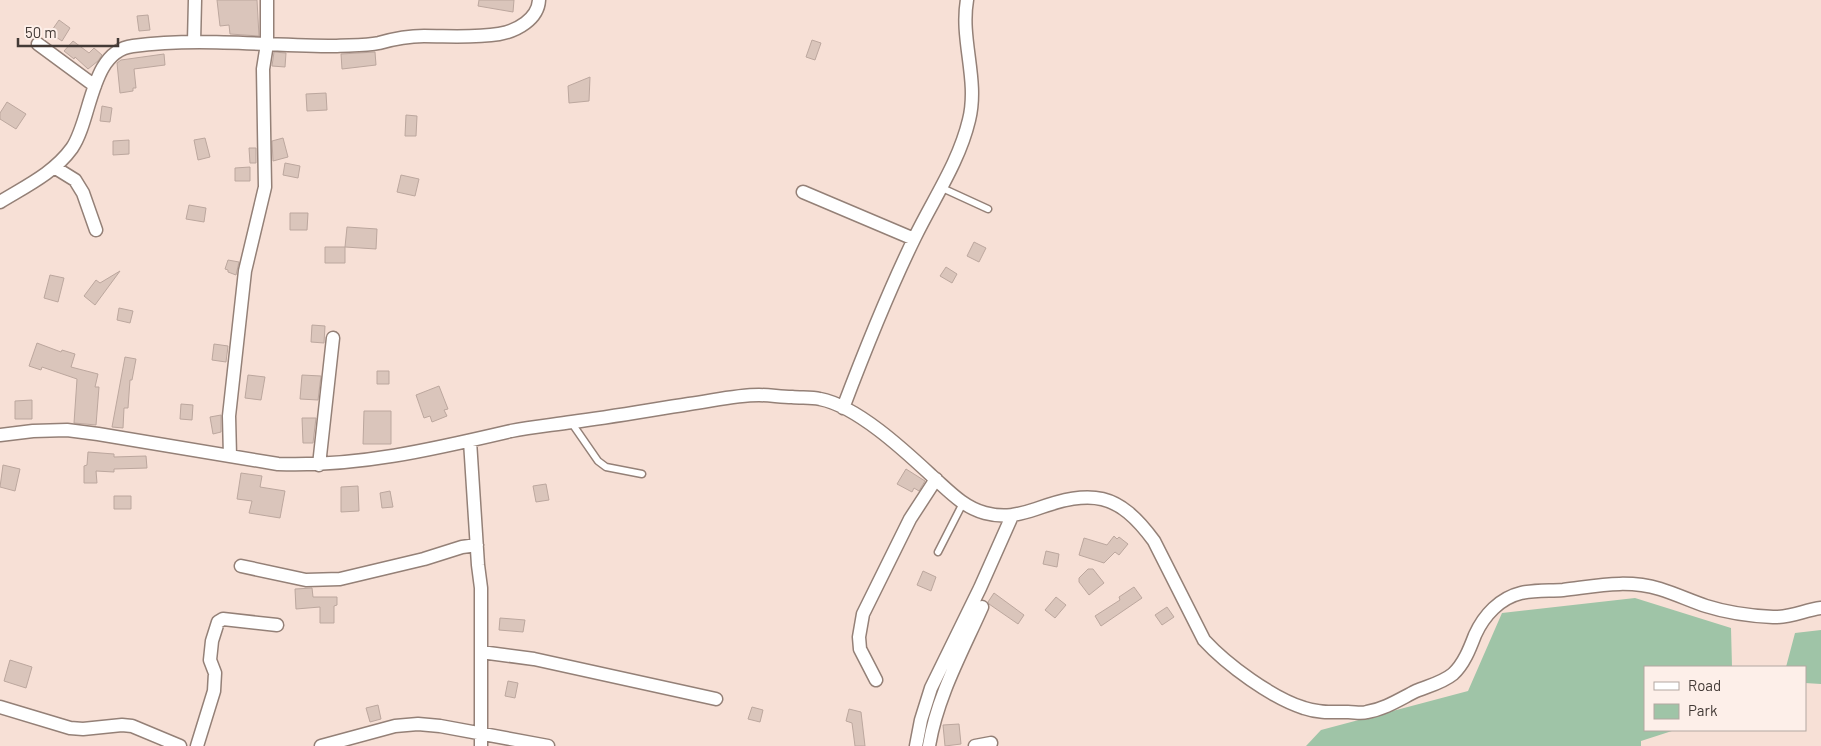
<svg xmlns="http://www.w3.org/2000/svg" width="1821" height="746" font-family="Barlow,sans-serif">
<rect width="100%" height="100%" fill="#f7e0d6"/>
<path fill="#9fc4a7" d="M 1635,598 L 1731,628 L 1732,667 L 1645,667 L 1645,730 L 1675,730 L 1641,741 L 1641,746 L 1306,746 L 1321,730 L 1468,691 L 1502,613 Z
M 1821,630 L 1821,684 L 1805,683 L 1805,667 L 1786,667 L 1795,633 Z"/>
<path fill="#dac5bb" stroke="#bca79e" d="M 217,0 L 257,0 L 259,36 L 230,34 L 229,25 L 220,26 Z
M 479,0 L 514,0 L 513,12 L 478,6 Z
M 148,15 L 150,30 L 139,31 L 137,16 Z
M 59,20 L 70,28 L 62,41 L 50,33 Z
M 812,40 L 821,43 L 815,60 L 806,57 Z
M 73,41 L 89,53 L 94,48 L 102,55 L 98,61 L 88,69 L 75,57 L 74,59 L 64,51 Z
M 274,52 L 286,53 L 285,67 L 272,66 Z
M 375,52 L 376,65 L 342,69 L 341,54 Z
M 164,54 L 165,65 L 134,69 L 136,88 L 133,88 L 133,91 L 120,93 L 117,63 L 121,60 Z
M 590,77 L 589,101 L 569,103 L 568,86 Z
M 326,93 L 327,110 L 307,111 L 306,94 Z
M 7,102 L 26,114 L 16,129 L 0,119 L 0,113 Z
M 102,106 L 112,108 L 110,122 L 100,121 Z
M 406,115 L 417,116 L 416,136 L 405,136 Z
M 205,138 L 210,157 L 198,160 L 194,140 Z
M 283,138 L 288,157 L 273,161 L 272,141 Z
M 129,140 L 129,154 L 113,155 L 113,141 Z
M 249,148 L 256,148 L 256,163 L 250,163 Z
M 285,163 L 300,166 L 298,178 L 283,175 Z
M 250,167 L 250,181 L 235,181 L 235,168 Z
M 401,175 L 419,179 L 415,196 L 397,192 Z
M 189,205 L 206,208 L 204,222 L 186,219 Z
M 290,213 L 308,213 L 307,230 L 290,230 Z
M 347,227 L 377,229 L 376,249 L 345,247 Z
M 974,242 L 986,248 L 979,262 L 967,256 Z
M 325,247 L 345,247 L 345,263 L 325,263 Z
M 228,260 L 239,262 L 236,275 L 228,272 L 228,270 L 225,269 Z
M 946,267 L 957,274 L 952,283 L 940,276 Z
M 120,271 L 95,305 L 84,296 L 96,280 L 100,283 Z
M 50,275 L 64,278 L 58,302 L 44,298 Z
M 119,308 L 133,311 L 130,323 L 117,320 Z
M 312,325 L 325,326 L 324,343 L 311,342 Z
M 37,343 L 61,352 L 62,350 L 75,354 L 71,367 L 98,374 L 95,387 L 99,387 L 96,425 L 74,423 L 77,379 L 42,367 L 41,370 L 29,366 Z
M 214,344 L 228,346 L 226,362 L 212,360 Z
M 125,357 L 136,359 L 132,380 L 130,380 L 128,408 L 124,408 L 123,428 L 112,427 Z
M 377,371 L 389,371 L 389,384 L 377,384 Z
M 248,375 L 265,377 L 261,400 L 245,398 Z
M 302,375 L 321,376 L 318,400 L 300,399 Z
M 439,386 L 448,409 L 444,410 L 447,416 L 432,422 L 430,416 L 424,418 L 416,395 Z
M 32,400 L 32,419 L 15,419 L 15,401 Z
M 181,404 L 193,405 L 192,420 L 180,419 Z
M 364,411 L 391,411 L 391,444 L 363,444 Z
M 221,415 L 221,432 L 213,434 L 210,417 Z
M 302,418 L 316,418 L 313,443 L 303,443 Z
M 88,452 L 114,454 L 114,457 L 146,456 L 147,468 L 114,469 L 114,472 L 96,471 L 97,483 L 84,483 L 84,466 L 87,465 Z
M 3,465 L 20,469 L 15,491 L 0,487 Z
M 906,469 L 925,481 L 919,491 L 914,488 L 912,492 L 897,484 Z
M 241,473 L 262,476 L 260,487 L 285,491 L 280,518 L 249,513 L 252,501 L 237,499 Z
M 546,484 L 549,500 L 536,502 L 533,486 Z
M 358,486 L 359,511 L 341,512 L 341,487 Z
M 390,491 L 393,507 L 382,508 L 380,493 Z
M 114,496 L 131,496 L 131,509 L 114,509 Z
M 1114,536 L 1117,539 L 1119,537 L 1128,544 L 1119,555 L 1115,552 L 1104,563 L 1079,555 L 1084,538 L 1107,545 Z
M 1046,551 L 1059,554 L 1057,567 L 1043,564 Z
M 1088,569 L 1093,569 L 1104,583 L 1089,595 L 1079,582 L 1079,578 Z
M 923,571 L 936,577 L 931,591 L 917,585 Z
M 1134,587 L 1142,598 L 1101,626 L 1095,616 L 1120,600 L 1119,597 Z
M 312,588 L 313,597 L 337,597 L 337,605 L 334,606 L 334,623 L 320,623 L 320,607 L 296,609 L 295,589 Z
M 994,593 L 1024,615 L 1018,624 L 989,604 L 988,602 Z
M 1056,597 L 1066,605 L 1055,618 L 1045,610 Z
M 1167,607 L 1174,617 L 1162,625 L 1155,615 Z
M 500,618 L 525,620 L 523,632 L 499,630 Z
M 10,660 L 32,667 L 26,688 L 4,681 Z
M 508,681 L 518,683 L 515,698 L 505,696 Z
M 378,705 L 381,719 L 370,722 L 366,708 Z
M 752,707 L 763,710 L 760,722 L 748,719 Z
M 849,709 L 861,712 L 865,746 L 855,746 L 852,723 L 846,721 Z
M 959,724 L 961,744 L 945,746 L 943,725 Z"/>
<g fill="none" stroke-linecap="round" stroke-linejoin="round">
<g stroke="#948077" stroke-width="9">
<path id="lane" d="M 940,187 L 988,209
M 571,422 L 598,461 L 606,467 L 642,474
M 938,552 L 963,503"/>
</g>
<g stroke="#948077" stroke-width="15">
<path id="street" d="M 194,42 L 195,0
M 38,44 L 95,86
M 54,167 L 75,180 L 83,193 L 96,230
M 803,192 L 914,239
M 0,202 C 26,186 54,173 72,148 C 92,119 90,51 133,46 C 199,37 267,46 334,46 C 348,45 365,46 379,43 C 393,39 408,36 424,36 C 449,36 474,38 499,34 C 517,31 538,19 539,0
M 843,408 C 865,350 888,292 915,237 C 934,198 959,162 969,120 C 979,80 960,40 967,0
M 0,435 L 33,431 L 67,430 L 98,434 L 278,464 C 358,467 434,449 511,431 C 531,427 552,425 572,422 C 611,417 650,410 689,404 C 712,401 735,395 759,395 C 770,395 781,397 792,397 C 801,398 811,397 820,399 C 857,406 905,451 932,476 C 949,491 963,507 985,513 C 1004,518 1018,515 1036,509 C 1092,489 1118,492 1154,541 L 1204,640 C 1227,665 1272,698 1304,708 C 1318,713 1333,712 1348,712 C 1355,712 1361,714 1367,712 C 1385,709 1400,699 1416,691 C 1428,686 1442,683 1453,674 C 1464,664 1470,648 1475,635 C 1484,615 1500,598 1521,593 C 1534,590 1550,591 1563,590 C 1597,586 1626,579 1660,589 C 1676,594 1691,601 1706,606 C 1728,613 1751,616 1773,617 C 1790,618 1805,610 1821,608
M 470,441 L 478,565 L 481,588 L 481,746
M 230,456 L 229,416 L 245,271 L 265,187 L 263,69 L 267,44 L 267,0
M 319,465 L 333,338
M 241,566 L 306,580 L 340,579 L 424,559 L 462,547 L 477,545
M 481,652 L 534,659 L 716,699
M 876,680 L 860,649 L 859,637 L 863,614 L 910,519 L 936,479
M 0,707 L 70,728 L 83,729 L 122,725 L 132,726 L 180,746
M 197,746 L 214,691 L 215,673 L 210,660 L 212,641 L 218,622 L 223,619 L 277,625
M 321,746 L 395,726 L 418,724 L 440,726 L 548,746
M 916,746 L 921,720 L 931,688 L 980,588 L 1012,516
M 929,746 C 937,697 962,652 982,607
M 975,746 L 991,743"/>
</g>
<use href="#lane" stroke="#fff" stroke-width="6"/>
<use href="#street" stroke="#fff" stroke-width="12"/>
</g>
<rect x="1644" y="666" width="162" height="65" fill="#fdefe9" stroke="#b3a7a1"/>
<rect x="1654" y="682" width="25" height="8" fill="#ffffff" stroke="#b3a7a1"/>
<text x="1688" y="691" font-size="15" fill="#433a36">Road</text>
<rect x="1654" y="704" width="25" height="15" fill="#9fc4a7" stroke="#b3a7a1"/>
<text x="1688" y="716" font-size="15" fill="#433a36">Park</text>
<path d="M18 38v8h100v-8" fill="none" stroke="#433a36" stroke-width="2.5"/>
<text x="25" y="38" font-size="15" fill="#433a36" stroke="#fdefe9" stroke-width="4" paint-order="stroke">50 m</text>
</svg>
